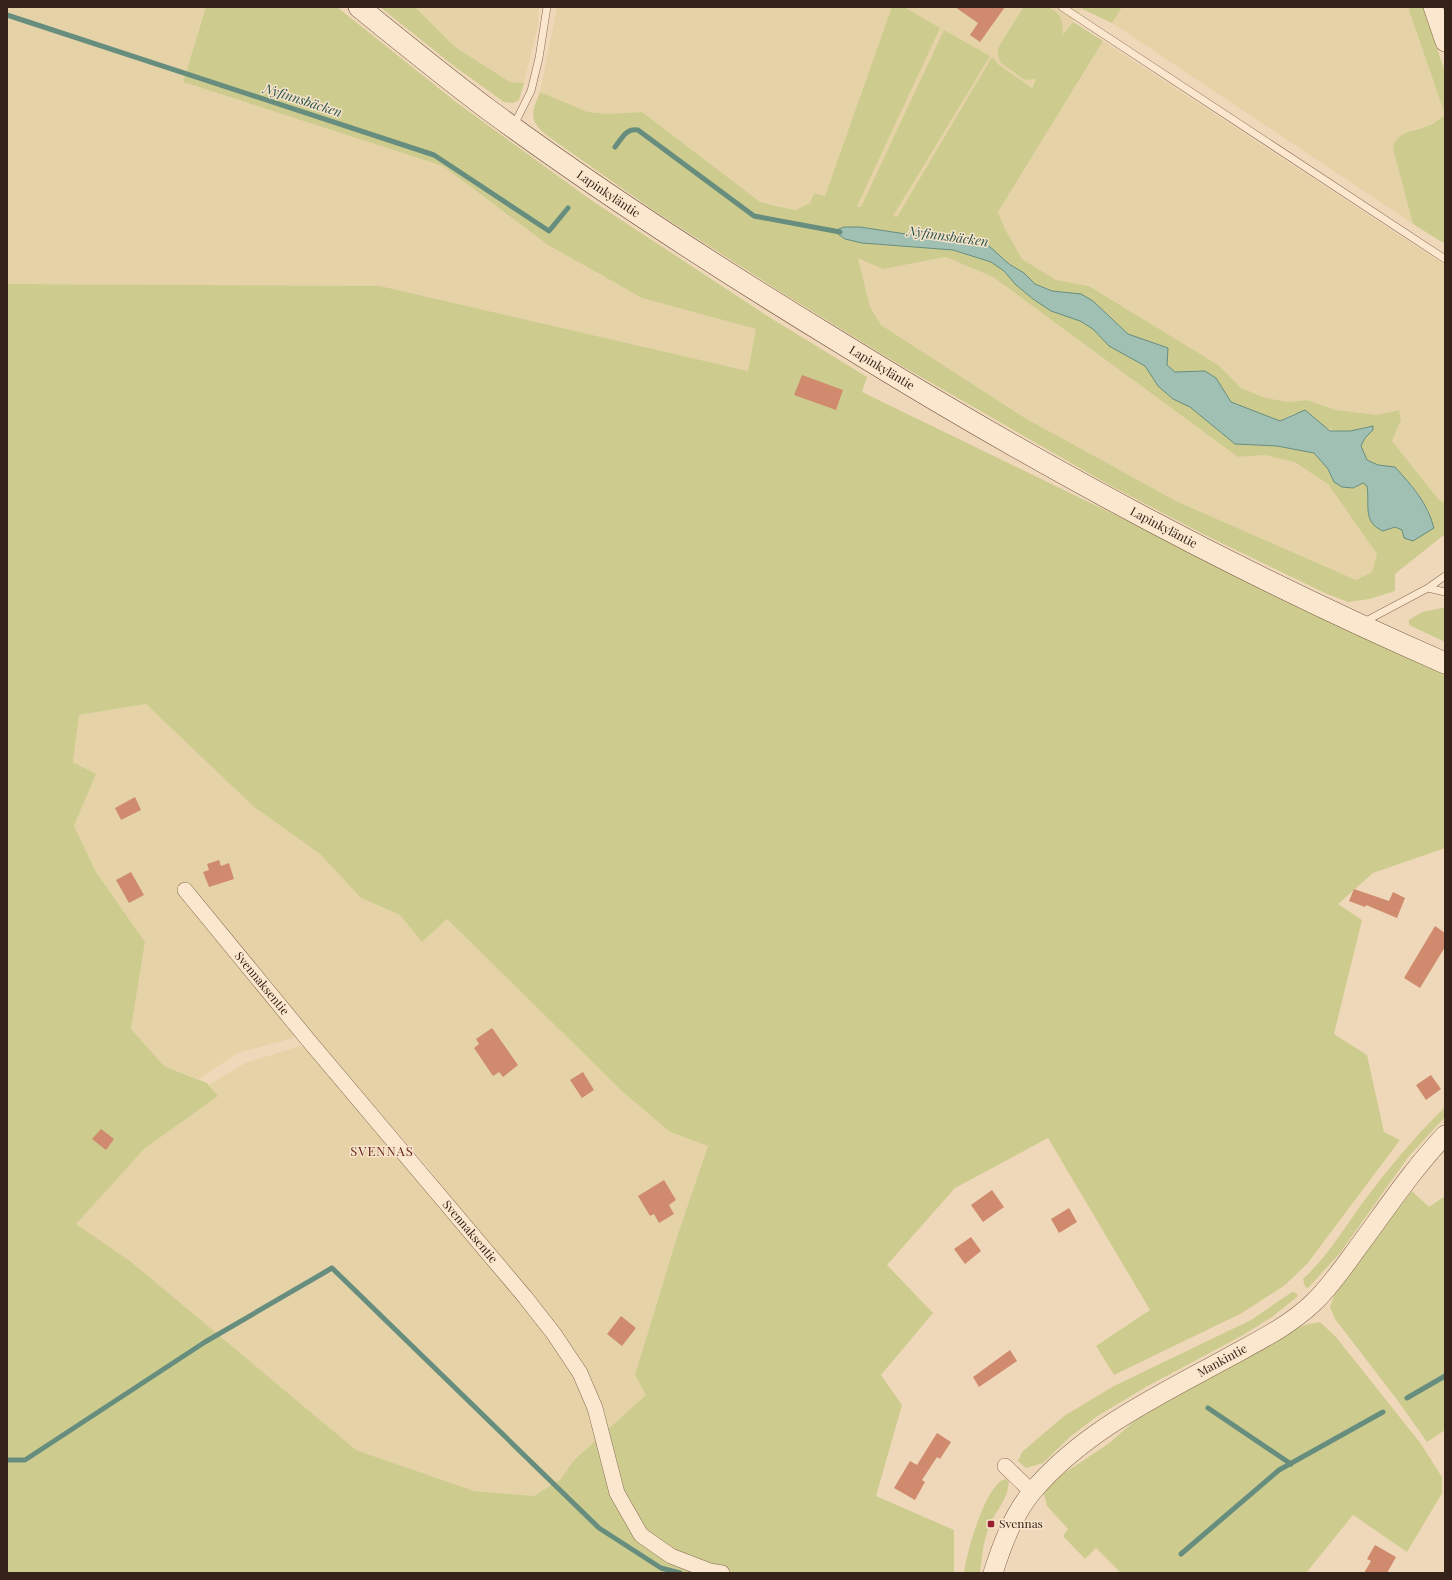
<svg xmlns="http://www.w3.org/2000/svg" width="1452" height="1580" font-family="'Playfair Display',serif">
<rect width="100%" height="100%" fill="#efd8ba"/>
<path fill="#e5d3a7" d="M 7,7 L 206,7 L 183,82 L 443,166 L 548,245 L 642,298 L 756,329 L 748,371 L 380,286 L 7,284 Z
M 415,7 L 539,7 L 538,25 L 524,83 L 510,82 L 455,47 Z
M 557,7 L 1083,7 L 1062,37 L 1031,88 L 897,217 L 814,193 L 810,203 L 795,210 L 779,205 L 760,203 L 642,112 L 607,114 L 588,112 L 540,92 Z
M 1122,7 L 1408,7 L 1445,115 L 1426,127 L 1415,129 L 1394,144 L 1393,149 L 1413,224 L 1112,23 Z
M 1103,41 L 1445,265 L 1445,503 L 1439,500 L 1392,441 L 1401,420 L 1399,410 L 1377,415 L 1336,410 L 1307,400 L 1289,402 L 1266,398 L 1241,388 L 1217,365 L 1089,286 L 1056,280 L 1022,259 L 1005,229 L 998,212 Z
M 858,257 L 883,269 L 946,257 L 993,277 L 1238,457 L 1264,455 L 1293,462 L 1328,484 L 1377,554 L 1372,572 L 1356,580 L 1176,501 L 1025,418 L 881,325 L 870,307 Z
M 146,704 L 254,807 L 320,854 L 361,898 L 400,915 L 422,941 L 447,919 L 624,1093 L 670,1132 L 708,1146 L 677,1237 L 635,1375 L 647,1395 L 606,1431 L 592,1384 L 574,1351 L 420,1158 L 244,957 L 297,1034 L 293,1038 L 238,1053 L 199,1079 L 164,1066 L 131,1029 L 145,942 L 96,872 L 74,826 L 96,774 L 73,762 L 79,715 Z
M 300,1046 L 312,1048 L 541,1322 L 577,1377 L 599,1438 L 573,1460 L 561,1479 L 534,1496 L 474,1491 L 356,1450 L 130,1261 L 75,1224 L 144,1149 L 217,1096 L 209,1085 L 245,1063 Z"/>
<path fill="#cdcc8e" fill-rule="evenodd" d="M 206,7 L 337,7 L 456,102 L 591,200 L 769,317 L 867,377 L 862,392 L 1445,675 L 1445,848 L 1373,873 L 1338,904 L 1362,920 L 1334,1034 L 1367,1055 L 1384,1132 L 1400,1140 L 1307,1264 L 1285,1285 L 1242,1313 L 1114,1375 L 1096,1346 L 1150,1310 L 1048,1138 L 955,1188 L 887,1265 L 933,1313 L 881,1375 L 902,1405 L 876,1496 L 954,1530 L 954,1573 L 7,1573 L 7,284 L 380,286 L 748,371 L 756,329 L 642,298 L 548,245 L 443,166 L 183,82 ZM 146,704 L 254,807 L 320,854 L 361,898 L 400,915 L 422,942 L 447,919 L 624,1093 L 670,1132 L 708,1146 L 677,1237 L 635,1375 L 646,1395 L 573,1461 L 561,1479 L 534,1496 L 474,1491 L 356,1450 L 130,1261 L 76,1224 L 144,1149 L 218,1096 L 207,1083 L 164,1066 L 131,1029 L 145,942 L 96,872 L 74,826 L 96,774 L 73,762 L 79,715 Z
M 380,7 L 415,7 L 455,47 L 510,82 L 524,83 L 519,100 L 513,103 L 504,102 L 454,66 Z
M 892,7 L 904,7 L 940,28 L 857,206 L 861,207 L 944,30 L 990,56 L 893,216 L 897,217 L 992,57 L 999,65 L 1032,88 L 1036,79 L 1025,80 L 1001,63 L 998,56 L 998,48 L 1023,8 C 1046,1 1067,10 1062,36 L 1073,22 L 1103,41 L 998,212 L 1005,229 L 1022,259 L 1056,280 L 1089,286 L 1218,365 L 1241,388 L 1266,398 L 1289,402 L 1307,400 L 1336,410 L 1377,415 L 1399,410 L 1401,420 L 1392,441 L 1439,500 L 1445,503 L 1445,534 L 1395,574 L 1395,591 L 1370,599 L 1348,602 L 1327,594 L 1207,536 L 1111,486 L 895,362 L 779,291 L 656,212 L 549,137 C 528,121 531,114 540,92 L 588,112 L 607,114 L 642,112 L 760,202 L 795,210 L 810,203 L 814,193 L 825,196 ZM 860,227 L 932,238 L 973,241 L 1024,273 L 1035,284 L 1052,291 L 1081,294 L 1093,301 L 1128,334 L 1168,348 L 1167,365 L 1175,372 L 1205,371 L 1216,378 L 1231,402 L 1280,421 L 1293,414 L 1305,411 C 1327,433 1338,435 1368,426 L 1373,430 L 1365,438 L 1361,446 L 1367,461 L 1378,465 L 1395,467 L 1418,493 L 1430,513 L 1403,530 L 1395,527 L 1383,531 L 1368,493 L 1367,486 L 1363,483 L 1353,488 L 1334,482 L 1328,469 L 1314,453 L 1277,446 L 1235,444 L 1190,407 L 1173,399 L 1158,386 L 1145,366 L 1109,346 L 1093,329 L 1080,321 L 1051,311 L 1033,299 L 1016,285 L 1004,271 L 991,262 L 953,250 L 862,243 L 845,239 ZM 946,257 L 993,277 L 1238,457 L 1264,455 L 1294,462 L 1328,484 L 1377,554 L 1372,572 L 1356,580 L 1176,501 L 1025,418 L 881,325 L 870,307 L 858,258 L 883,269 Z
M 1083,7 L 1122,7 L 1112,23 L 1082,9 Z
M 1408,7 L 1423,7 L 1445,72 L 1445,244 L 1413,224 L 1393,149 C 1396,131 1412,132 1425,127 C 1432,125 1439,119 1445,115 Z
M 1442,608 L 1445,608 L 1445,642 L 1409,625 L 1409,620 L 1422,612 Z
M 1445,1107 L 1445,1117 L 1409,1156 L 1340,1253 L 1308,1288 L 1305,1287 L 1303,1279 C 1326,1258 1343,1230 1361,1205 C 1387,1170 1414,1137 1445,1107 Z
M 1412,1191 L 1429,1207 L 1445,1196 L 1445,1430 L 1427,1442 L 1398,1401 L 1335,1319 L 1330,1307 L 1336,1290 Z
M 1292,1292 L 1296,1293 L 1298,1296 L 1272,1317 L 1243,1335 L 1146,1387 L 1099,1415 L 1071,1436 L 1043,1463 L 1026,1468 L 1018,1461 L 1022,1452 L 1064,1416 L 1114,1386 L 1251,1320 Z
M 1320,1322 L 1336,1337 L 1421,1444 L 1442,1477 L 1442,1493 L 1407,1552 L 1353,1515 L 1306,1573 L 1121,1573 L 1096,1548 L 1085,1559 L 1063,1536 L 1068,1529 L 1047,1506 L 1044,1494 L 1054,1480 L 1108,1444 L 1146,1411 L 1285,1334 L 1305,1325 Z
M 1006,1479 L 1009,1482 C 1007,1502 996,1509 989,1527 C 983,1542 982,1557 980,1573 L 964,1573 C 966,1554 986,1482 1006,1479 Z"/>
<path fill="#9fc0b2" stroke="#668d7e" d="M 844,227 L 860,227 L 932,238 L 973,241 L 988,245 L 1009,264 L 1024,273 L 1035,284 L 1052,291 L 1081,294 L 1093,301 L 1128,334 L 1168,348 L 1167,365 L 1175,372 L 1205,371 L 1216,378 L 1231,402 L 1280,421 L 1305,410 L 1330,431 L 1350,431 L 1373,426 L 1373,430 L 1365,438 L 1361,446 L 1367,460 L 1378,465 L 1395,467 C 1413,487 1427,502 1434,528 L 1413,541 L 1404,538 L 1402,530 L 1395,527 L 1383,531 C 1362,522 1370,505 1367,486 L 1363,483 L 1353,488 L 1342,487 L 1334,482 L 1328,469 L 1314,453 L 1277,446 L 1235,444 L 1190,407 L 1173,399 L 1158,386 L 1145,366 L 1109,346 L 1093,329 L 1080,321 L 1051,311 L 1033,299 L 1016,285 L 1004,271 L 991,262 L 953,250 L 862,243 L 845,239 L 834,231 Z"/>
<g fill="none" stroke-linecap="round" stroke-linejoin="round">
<path stroke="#668d7e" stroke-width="5" d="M 7,15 L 434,155 L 549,231 L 568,208
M 615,147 C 622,138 626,128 638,130 L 754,216 L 840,232
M 1407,1398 L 1445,1376
M 1208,1408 L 1291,1464
M 7,1460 L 25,1460 L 205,1342 L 332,1268 L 599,1528 L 661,1568 L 680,1573
M 1181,1554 L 1279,1470 L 1383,1412"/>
</g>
<path fill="#d08a6e" d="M 955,7 L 1005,7 L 980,42 L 970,35 L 978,23 Z
M 802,375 L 843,390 L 836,410 L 794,395 Z
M 135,797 L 141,810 L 121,820 L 115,808 Z
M 219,860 L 221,866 L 229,863 L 234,879 L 209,887 L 203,872 L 209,870 L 207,864 Z
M 131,872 L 144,895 L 129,903 L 116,880 Z
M 1354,889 L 1389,901 L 1393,892 L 1405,898 L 1397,918 L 1366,905 L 1365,907 L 1349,901 Z
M 1435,926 L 1445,933 L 1445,947 L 1420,988 L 1404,978 Z
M 492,1028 L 518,1065 L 503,1077 L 499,1072 L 493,1076 L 474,1048 L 479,1044 L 476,1039 Z
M 583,1072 L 594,1090 L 582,1098 L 570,1080 Z
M 1431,1075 L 1441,1089 L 1426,1100 L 1416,1085 Z
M 101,1129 L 114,1139 L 106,1150 L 92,1139 Z
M 664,1180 L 676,1200 L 669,1205 L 674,1214 L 659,1223 L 654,1214 L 650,1216 L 638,1196 Z
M 992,1190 L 1004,1207 L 983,1222 L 971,1205 Z
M 1069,1208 L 1077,1222 L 1059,1233 L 1051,1219 Z
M 971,1237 L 981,1251 L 965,1264 L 954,1249 Z
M 621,1316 L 636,1328 L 622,1346 L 607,1334 Z
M 1010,1350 L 1017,1361 L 979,1387 L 973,1377 Z
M 937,1433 L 951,1442 L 940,1459 L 937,1457 L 922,1480 L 925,1482 L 915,1500 L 894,1488 L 910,1461 L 917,1465 Z
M 1375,1545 L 1396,1557 L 1387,1573 L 1364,1573 L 1371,1561 L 1367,1559 Z"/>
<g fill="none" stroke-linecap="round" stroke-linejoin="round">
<g stroke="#866854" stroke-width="8">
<path id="service" d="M 1062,7 L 1445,259
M 514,125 L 531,91 L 539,58 L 547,7
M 1428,588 L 1445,576
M 1364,622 L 1428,588 L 1445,592"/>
</g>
<g stroke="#866854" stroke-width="16">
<g id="minor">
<path id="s1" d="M 185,890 L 309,1041 L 525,1297 L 554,1334 L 580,1373 L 595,1408 L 617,1493 L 641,1535 L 671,1556 L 710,1571 L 722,1573"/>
<path d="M 1005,1466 L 1032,1492"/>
</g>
</g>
<g stroke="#866854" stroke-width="20">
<g id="tertiary">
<path d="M 1433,7 L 1445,42"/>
<path id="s2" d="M 993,1573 C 1002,1545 1013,1515 1032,1492 C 1084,1430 1160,1395 1229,1357 C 1258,1341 1289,1326 1313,1303 C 1329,1288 1343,1268 1356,1250 C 1385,1211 1412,1170 1445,1135"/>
</g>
</g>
<g stroke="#684937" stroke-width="22">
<g id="secondary">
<path id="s3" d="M 359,7 C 402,42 445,77 489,110 C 603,194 721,270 841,343 C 1035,463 1236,572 1445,663"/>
</g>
</g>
<use href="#service" stroke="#fae7cd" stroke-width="7"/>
<use href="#minor" stroke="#fae7cd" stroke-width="15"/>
<use href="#tertiary" stroke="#fae7cd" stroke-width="19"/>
<use href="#secondary" stroke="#fae7cd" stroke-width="21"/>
</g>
<rect fill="#982131" stroke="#f7e4ca" stroke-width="1.5" x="987" y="1520" width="8" height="8" rx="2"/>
<g text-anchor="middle" stroke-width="3" stroke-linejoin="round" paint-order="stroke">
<g font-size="12" fill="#35231a" stroke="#f7e4ca">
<text dy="4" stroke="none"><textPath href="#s3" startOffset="312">Lapinkyläntie</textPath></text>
<text dy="4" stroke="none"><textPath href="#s3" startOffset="636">Lapinkyläntie</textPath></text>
<text dy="4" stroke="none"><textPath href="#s3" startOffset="960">Lapinkyläntie</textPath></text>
<text dy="4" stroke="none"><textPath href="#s1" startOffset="121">Svennaksentie</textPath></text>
<text dy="4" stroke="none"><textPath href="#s1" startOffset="445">Svennaksentie</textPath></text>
<text dy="4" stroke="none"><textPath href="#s2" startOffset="323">Mankintie</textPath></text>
</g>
<g font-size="12" fill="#35231a" stroke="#f7e4ca" text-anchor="start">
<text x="999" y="1528">Svennas</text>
</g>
<g font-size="13" font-style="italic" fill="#28554d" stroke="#f7e4ca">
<text transform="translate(303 100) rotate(18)" y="5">Nyfinnsbäcken</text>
<text transform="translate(948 236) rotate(8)" y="5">Nyfinnsbäcken</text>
</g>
<g font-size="13" letter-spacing="1" fill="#631d17" stroke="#f7e4ca">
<text x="382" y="1156">SVENNAS</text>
</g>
</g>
<rect width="1452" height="1580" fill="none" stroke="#35231a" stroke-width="16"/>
</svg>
